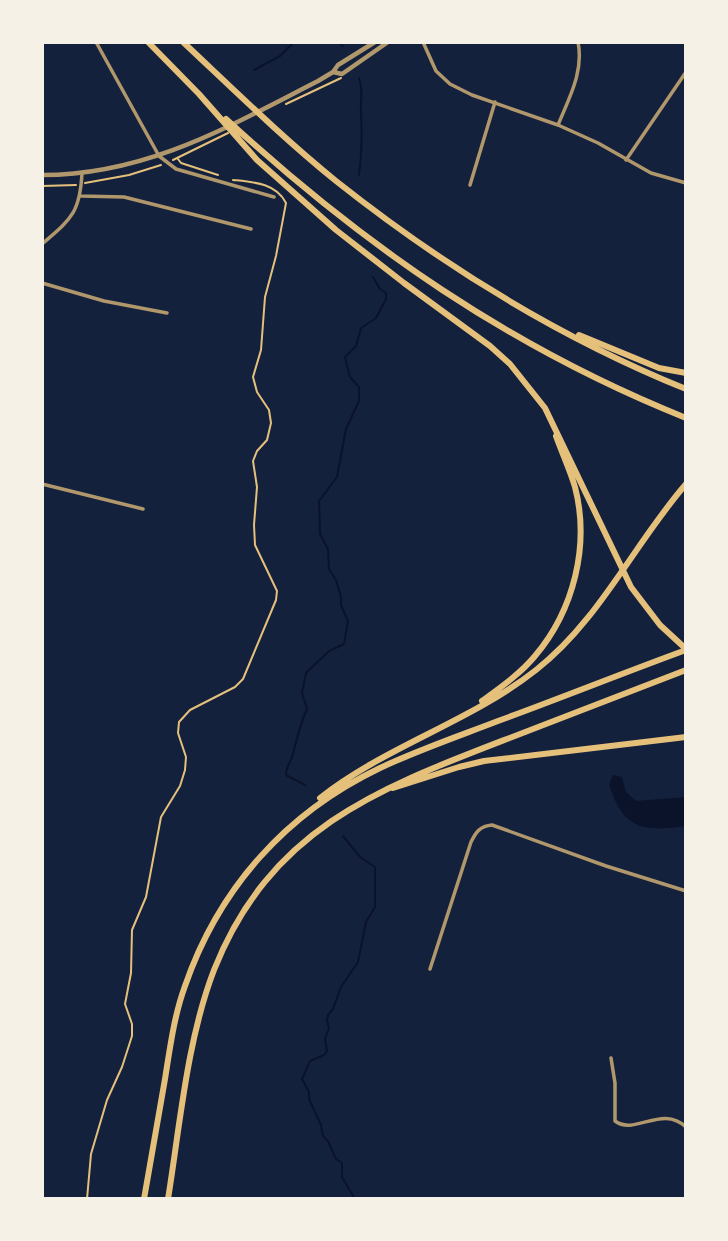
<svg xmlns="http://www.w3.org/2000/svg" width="728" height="1241" font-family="'Nunito Sans',sans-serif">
<rect width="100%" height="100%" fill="#14213d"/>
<path fill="#0b132b" d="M 613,775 L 622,777 L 626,792 L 636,801 L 686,797 L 686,826 C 643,832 623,830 609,784 Z"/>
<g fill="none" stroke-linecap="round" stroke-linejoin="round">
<path stroke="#0b132b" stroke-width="2" d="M 338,42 L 343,46
M 254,70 L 280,56 L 294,42
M 359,78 C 364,93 360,98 361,112 C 362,133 362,154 359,175
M 305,785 L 286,775 C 286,766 291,762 293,754 C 297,738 300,724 307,709 L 302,693 L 306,673 L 329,651 L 344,644 L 348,621 L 341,605 L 341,597 L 336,580 L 329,569 L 328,549 L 320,534 L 319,501 L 337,477 L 346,429 L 359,401 L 359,387 L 350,377 L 345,357 L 356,346 L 361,328 L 376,318 L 386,299 L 386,293 L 380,289 L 373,277
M 343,836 L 360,857 L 375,867 L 375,907 L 366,922 L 358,962 L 341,987 L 333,1009 L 328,1015 L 327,1020 L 329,1028 L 325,1039 L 327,1051 L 324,1055 L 310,1061 L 302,1079 L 309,1092 L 309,1099 L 321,1125 L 323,1136 L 328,1141 L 336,1159 L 342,1163 L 342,1177 L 355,1199"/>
<path stroke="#e5c07b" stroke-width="2" d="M 286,104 L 341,78
M 178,159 L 181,163 L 218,175
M 173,160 L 228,133
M 85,183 L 129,175 L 161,165
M 42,186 L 76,185
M 87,1199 L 91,1154 L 107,1100 L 122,1067 L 132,1036 L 132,1024 L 125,1004 L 131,973 L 132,930 L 146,897 L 161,817 L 180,786 L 185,770 L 186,757 L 178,733 L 179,722 L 190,710 L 235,687 L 243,679 L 276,600 L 277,591 L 255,545 L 254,525 L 257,487 L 253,461 L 257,451 L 267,440 L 271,423 L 269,410 L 257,392 L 253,377 L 261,350 L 265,297 L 276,256 L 286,203 C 276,183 253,182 233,180"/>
<path stroke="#b1986c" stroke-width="3.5" d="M 96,42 L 159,156 L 176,169 L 274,197
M 423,42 L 436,71 L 450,84 L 472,95 L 558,125 L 598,143 L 651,173 L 686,183
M 558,125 C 569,98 584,72 578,42
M 626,160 L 686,72
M 470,185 L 495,102
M 81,196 L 124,197 L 251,229
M 42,244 C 71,219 80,213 82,173
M 42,283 L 104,301 L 167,313
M 42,484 L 143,509
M 430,969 L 471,842 C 476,832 480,826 492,825 L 606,866 L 686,891
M 611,1058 L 615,1083 L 615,1121 C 635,1136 662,1104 686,1127"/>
<path stroke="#b1986c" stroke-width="4.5" d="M 333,72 L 342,74 L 388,42
M 42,175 C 146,175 228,127 318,81 L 333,72 L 338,65 L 375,42"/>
<path stroke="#e5c07b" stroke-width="6" d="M 148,42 L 199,94 L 257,160 L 336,230 L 404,283 L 490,346 L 510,364 L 545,408 L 631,587 L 660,625 L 686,649
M 183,42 C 233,89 283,138 336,181 C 442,265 560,338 686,389
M 226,119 C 364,246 511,348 686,418
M 579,335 L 659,368 L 686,373
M 482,701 C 501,687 520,674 535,656 C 574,610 590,545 575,487 C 570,470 562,453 556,436
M 393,788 L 459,767 L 484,761 L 686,737
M 320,798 C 386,746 470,722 536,670 C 599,621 634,544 686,484
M 144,1199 C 151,1159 158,1119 165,1079 C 170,1048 174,1016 185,986 C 219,888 286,813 380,768 C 418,750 459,736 498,721 C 561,698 623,673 686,650
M 168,1199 C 180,1125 187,1040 214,970 C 270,829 377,789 507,739 C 567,716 626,693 686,670"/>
</g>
<rect width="728" height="1241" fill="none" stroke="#f6f1e7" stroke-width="88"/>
</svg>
